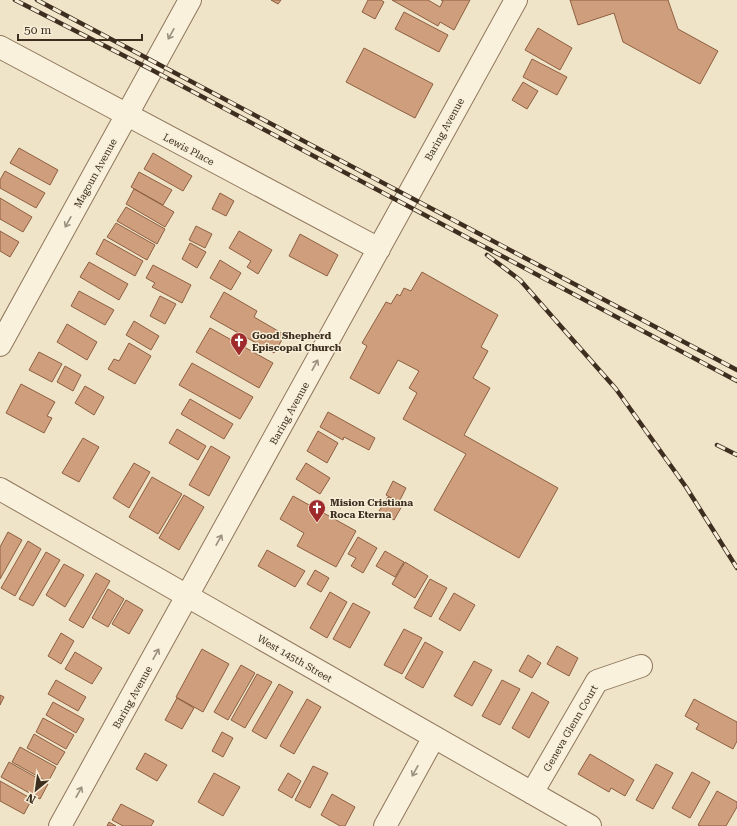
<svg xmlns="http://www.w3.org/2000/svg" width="737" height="826" font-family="'Roboto Serif',serif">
<rect width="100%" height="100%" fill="#f0e4c8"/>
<path fill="#cf9f7d" stroke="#8d5f41" d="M 271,0 L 281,0 L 278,4 Z
M 368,0 L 381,0 L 384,2 L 375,19 L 362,12 Z
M 392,0 L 428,0 L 440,7 L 443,1 L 441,0 L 470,0 L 454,30 L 440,22 L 438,26 Z
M 570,0 L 668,0 L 678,29 L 718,51 L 700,84 L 623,42 L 614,13 L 578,25 Z
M 404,12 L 448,35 L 439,52 L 395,29 Z
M 538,28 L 572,48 L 560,70 L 525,50 Z
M 364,48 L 433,84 L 415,118 L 346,82 Z
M 532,59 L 567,77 L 557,95 L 523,77 Z
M 523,82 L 538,91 L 527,109 L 512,100 Z
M 19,148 L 58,170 L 50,185 L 10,163 Z
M 153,153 L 192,176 L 183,191 L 144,169 Z
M 5,171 L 45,193 L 36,208 L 0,188 L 0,180 Z
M 139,172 L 172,190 L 163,205 L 131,187 Z
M 134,189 L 174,212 L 165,227 L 126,204 Z
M 220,193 L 234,201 L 226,216 L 212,209 Z
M 0,198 L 32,217 L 23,232 L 0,219 Z
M 126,207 L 165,229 L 157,244 L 117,221 Z
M 116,223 L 155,245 L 147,260 L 107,237 Z
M 196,226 L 212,234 L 205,248 L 189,240 Z
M 0,231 L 19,242 L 10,257 L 0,251 Z
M 239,231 L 272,250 L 258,274 L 247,267 L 251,261 L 229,248 Z
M 300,234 L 338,255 L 327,276 L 289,256 Z
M 104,239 L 143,261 L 135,276 L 96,254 Z
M 190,243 L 206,252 L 197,268 L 182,259 Z
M 220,260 L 241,273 L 231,290 L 210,278 Z
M 89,262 L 128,284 L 119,300 L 80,277 Z
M 153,265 L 191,285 L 182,303 L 152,287 L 155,283 L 146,278 Z
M 422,272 L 498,315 L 481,347 L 488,351 L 473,378 L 490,388 L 464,435 L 558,488 L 519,558 L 434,510 L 466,454 L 403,419 L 417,393 L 409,388 L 419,371 L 398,360 L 379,394 L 350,378 L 367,346 L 362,343 L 386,302 L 391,304 L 397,294 L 400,296 L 404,288 L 411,291 Z
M 79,291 L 114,310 L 105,325 L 71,306 Z
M 224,292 L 257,311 L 254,317 L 285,335 L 274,353 L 210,317 Z
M 160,296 L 176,304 L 165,324 L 150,316 Z
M 134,321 L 159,336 L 151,350 L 126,335 Z
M 67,324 L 97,342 L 87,360 L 57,342 Z
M 210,328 L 273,363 L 259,388 L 196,352 Z
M 129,343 L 151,356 L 135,384 L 108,369 L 114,359 L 119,361 Z
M 39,352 L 62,364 L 52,382 L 29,370 Z
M 192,363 L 253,397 L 240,419 L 179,385 Z
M 65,366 L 81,375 L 73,391 L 57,382 Z
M 21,384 L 55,402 L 47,416 L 52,418 L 44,433 L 6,413 Z
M 85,386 L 104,397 L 94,415 L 75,403 Z
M 190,399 L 233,424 L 224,439 L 181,414 Z
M 328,412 L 375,438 L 369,450 L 344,437 L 343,440 L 320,427 Z
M 177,429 L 206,446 L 198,460 L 169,443 Z
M 318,431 L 338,443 L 327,463 L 307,451 Z
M 83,438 L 99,447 L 79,482 L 62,473 Z
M 211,446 L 230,457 L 209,496 L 189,485 Z
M 134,463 L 150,472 L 129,508 L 113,498 Z
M 306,463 L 330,478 L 320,494 L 296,479 Z
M 152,477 L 182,494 L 158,534 L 129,517 Z
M 393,481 L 406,488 L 399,502 L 386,495 Z
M 184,495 L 204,507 L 179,550 L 159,538 Z
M 293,496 L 356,531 L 336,567 L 297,546 L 304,533 L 280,519 Z
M 388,497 L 402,506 L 394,520 L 379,511 Z
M 8,532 L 22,540 L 0,579 L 0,547 Z
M 358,537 L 377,548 L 363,573 L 351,566 L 356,558 L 348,554 Z
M 28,541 L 41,549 L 15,596 L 1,588 Z
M 267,550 L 305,571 L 295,587 L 258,566 Z
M 385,551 L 404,562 L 395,577 L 376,566 Z
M 46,552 L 60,560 L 33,606 L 19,599 Z
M 405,562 L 428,576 L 415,598 L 392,584 Z
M 64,564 L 84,575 L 65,607 L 46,595 Z
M 315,570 L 329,578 L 321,592 L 307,584 Z
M 96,573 L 110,581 L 83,628 L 69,620 Z
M 430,579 L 447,588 L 431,617 L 414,608 Z
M 108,589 L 124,599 L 108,627 L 92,618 Z
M 330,592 L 347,602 L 327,638 L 310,628 Z
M 454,593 L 475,605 L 460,631 L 439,619 Z
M 126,600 L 143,610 L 129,634 L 112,624 Z
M 353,603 L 370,612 L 350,648 L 333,639 Z
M 404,629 L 422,638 L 402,674 L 384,665 Z
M 61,633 L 74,641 L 61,664 L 48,656 Z
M 425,642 L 443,652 L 423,688 L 405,678 Z
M 557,646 L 578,658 L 569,676 L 547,664 Z
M 202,649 L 229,664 L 203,712 L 176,697 Z
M 75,652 L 102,668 L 92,684 L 65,669 Z
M 528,655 L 541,663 L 532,678 L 519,671 Z
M 474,661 L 492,670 L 472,706 L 454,696 Z
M 241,665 L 255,673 L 228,720 L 214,712 Z
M 257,674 L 272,682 L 245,728 L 231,720 Z
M 56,680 L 86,697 L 78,711 L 48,694 Z
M 502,680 L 520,689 L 500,725 L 482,716 Z
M 279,684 L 293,692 L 266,739 L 252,731 Z
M 532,692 L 549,702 L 529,738 L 512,728 Z
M 0,695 L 4,697 L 0,705 Z
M 177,698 L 194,708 L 182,729 L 165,720 Z
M 307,699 L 321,707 L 294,754 L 280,746 Z
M 694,699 L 737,722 L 737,741 L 733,749 L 696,729 L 699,724 L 685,716 Z
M 53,702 L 84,719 L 76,733 L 46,715 Z
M 43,718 L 74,735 L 66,749 L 36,732 Z
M 222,732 L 233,738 L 223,757 L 212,751 Z
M 34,734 L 65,752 L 57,765 L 27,748 Z
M 20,747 L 56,767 L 48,782 L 12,762 Z
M 145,753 L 167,765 L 157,781 L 136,769 Z
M 590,754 L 634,780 L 625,796 L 611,788 L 609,792 L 578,774 Z
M 9,762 L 48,784 L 40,799 L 1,777 Z
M 656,764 L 673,773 L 653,809 L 636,800 Z
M 313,766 L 328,773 L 310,808 L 295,800 Z
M 692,772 L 710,782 L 690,818 L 672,808 Z
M 214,773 L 240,787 L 223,816 L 198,802 Z
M 288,773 L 301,781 L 292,798 L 278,790 Z
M 0,781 L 32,799 L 24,814 L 0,801 Z
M 717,791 L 737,802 L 737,807 L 726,826 L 701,826 L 698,825 Z
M 332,794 L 355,807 L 345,826 L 340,826 L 321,815 Z
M 121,804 L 154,821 L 151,826 L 123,826 L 112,820 Z
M 109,822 L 116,826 L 107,826 Z"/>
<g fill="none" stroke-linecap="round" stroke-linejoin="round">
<g stroke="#8d765c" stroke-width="24">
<path id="minor" d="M 0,47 L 379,249
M 0,345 L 190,0
M 0,489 L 590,826
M 532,793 L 597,681 L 641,666
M 60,826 L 516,0
M 385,826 L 434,737"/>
</g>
<use href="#minor" stroke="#faf1dc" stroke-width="22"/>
<g stroke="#3d2e20" stroke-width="4.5">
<path id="rail" d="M 15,0 L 152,70 L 737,381
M 37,0 L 737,370
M 487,255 L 520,280 L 616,389 L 686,487 L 737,568
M 717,445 L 737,455"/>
</g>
<use href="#rail" stroke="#f7eed8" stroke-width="3" stroke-dasharray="9" stroke-linecap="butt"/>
</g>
<defs><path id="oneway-shaft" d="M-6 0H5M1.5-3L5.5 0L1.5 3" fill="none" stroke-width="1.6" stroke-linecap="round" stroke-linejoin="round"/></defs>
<g stroke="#9c907e">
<use href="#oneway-shaft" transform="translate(171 34) rotate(119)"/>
<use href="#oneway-shaft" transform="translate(68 222) rotate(119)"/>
<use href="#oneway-shaft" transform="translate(315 365) rotate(-61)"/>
<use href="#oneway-shaft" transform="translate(219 540) rotate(-61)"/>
<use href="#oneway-shaft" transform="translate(156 654) rotate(-61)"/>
<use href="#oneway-shaft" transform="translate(415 771) rotate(119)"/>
<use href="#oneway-shaft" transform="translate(79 792) rotate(-61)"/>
</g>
<defs>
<g id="church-pin" transform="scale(0.9)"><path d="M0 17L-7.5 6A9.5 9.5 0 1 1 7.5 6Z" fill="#9e2a2b" stroke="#f7eed8"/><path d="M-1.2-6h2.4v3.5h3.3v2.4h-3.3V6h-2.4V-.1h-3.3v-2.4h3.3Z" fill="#fff"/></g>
</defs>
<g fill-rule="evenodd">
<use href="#church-pin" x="239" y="341"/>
<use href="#church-pin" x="317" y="508"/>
</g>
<g text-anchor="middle" stroke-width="3" stroke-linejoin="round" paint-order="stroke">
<g font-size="10" fill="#3d2e20" stroke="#f7eed8">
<text transform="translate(444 129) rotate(-61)" y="4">Baring Avenue</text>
<text transform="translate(189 149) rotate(28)" y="4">Lewis Place</text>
<text transform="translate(95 173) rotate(-61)" y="4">Magoun Avenue</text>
<text transform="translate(289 413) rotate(-61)" y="4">Baring Avenue</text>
<text transform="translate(295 658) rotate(30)" y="4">West 145th Street</text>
<text transform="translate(132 697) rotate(-61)" y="4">Baring Avenue</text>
<text transform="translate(570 728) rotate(-60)" y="4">Geneva Glenn Court</text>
</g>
<g font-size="10" font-weight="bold" fill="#3d2e20" stroke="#f7eed8" text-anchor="start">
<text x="252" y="339">Good Shepherd<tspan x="252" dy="12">Episcopal Church</tspan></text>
<text x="330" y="506">Mision Cristiana<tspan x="330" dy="12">Roca Eterna</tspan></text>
</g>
</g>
<g transform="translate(36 790) rotate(209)" stroke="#f7eed8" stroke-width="3" paint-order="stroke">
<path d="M0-3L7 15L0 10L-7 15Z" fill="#3d2e20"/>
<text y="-6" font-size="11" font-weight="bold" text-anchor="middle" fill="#3d2e20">N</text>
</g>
<path d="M18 34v6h124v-6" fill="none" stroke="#3d2e20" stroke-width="2"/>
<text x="24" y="34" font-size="12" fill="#3d2e20" stroke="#f7eed8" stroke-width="3" paint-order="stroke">50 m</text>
</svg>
